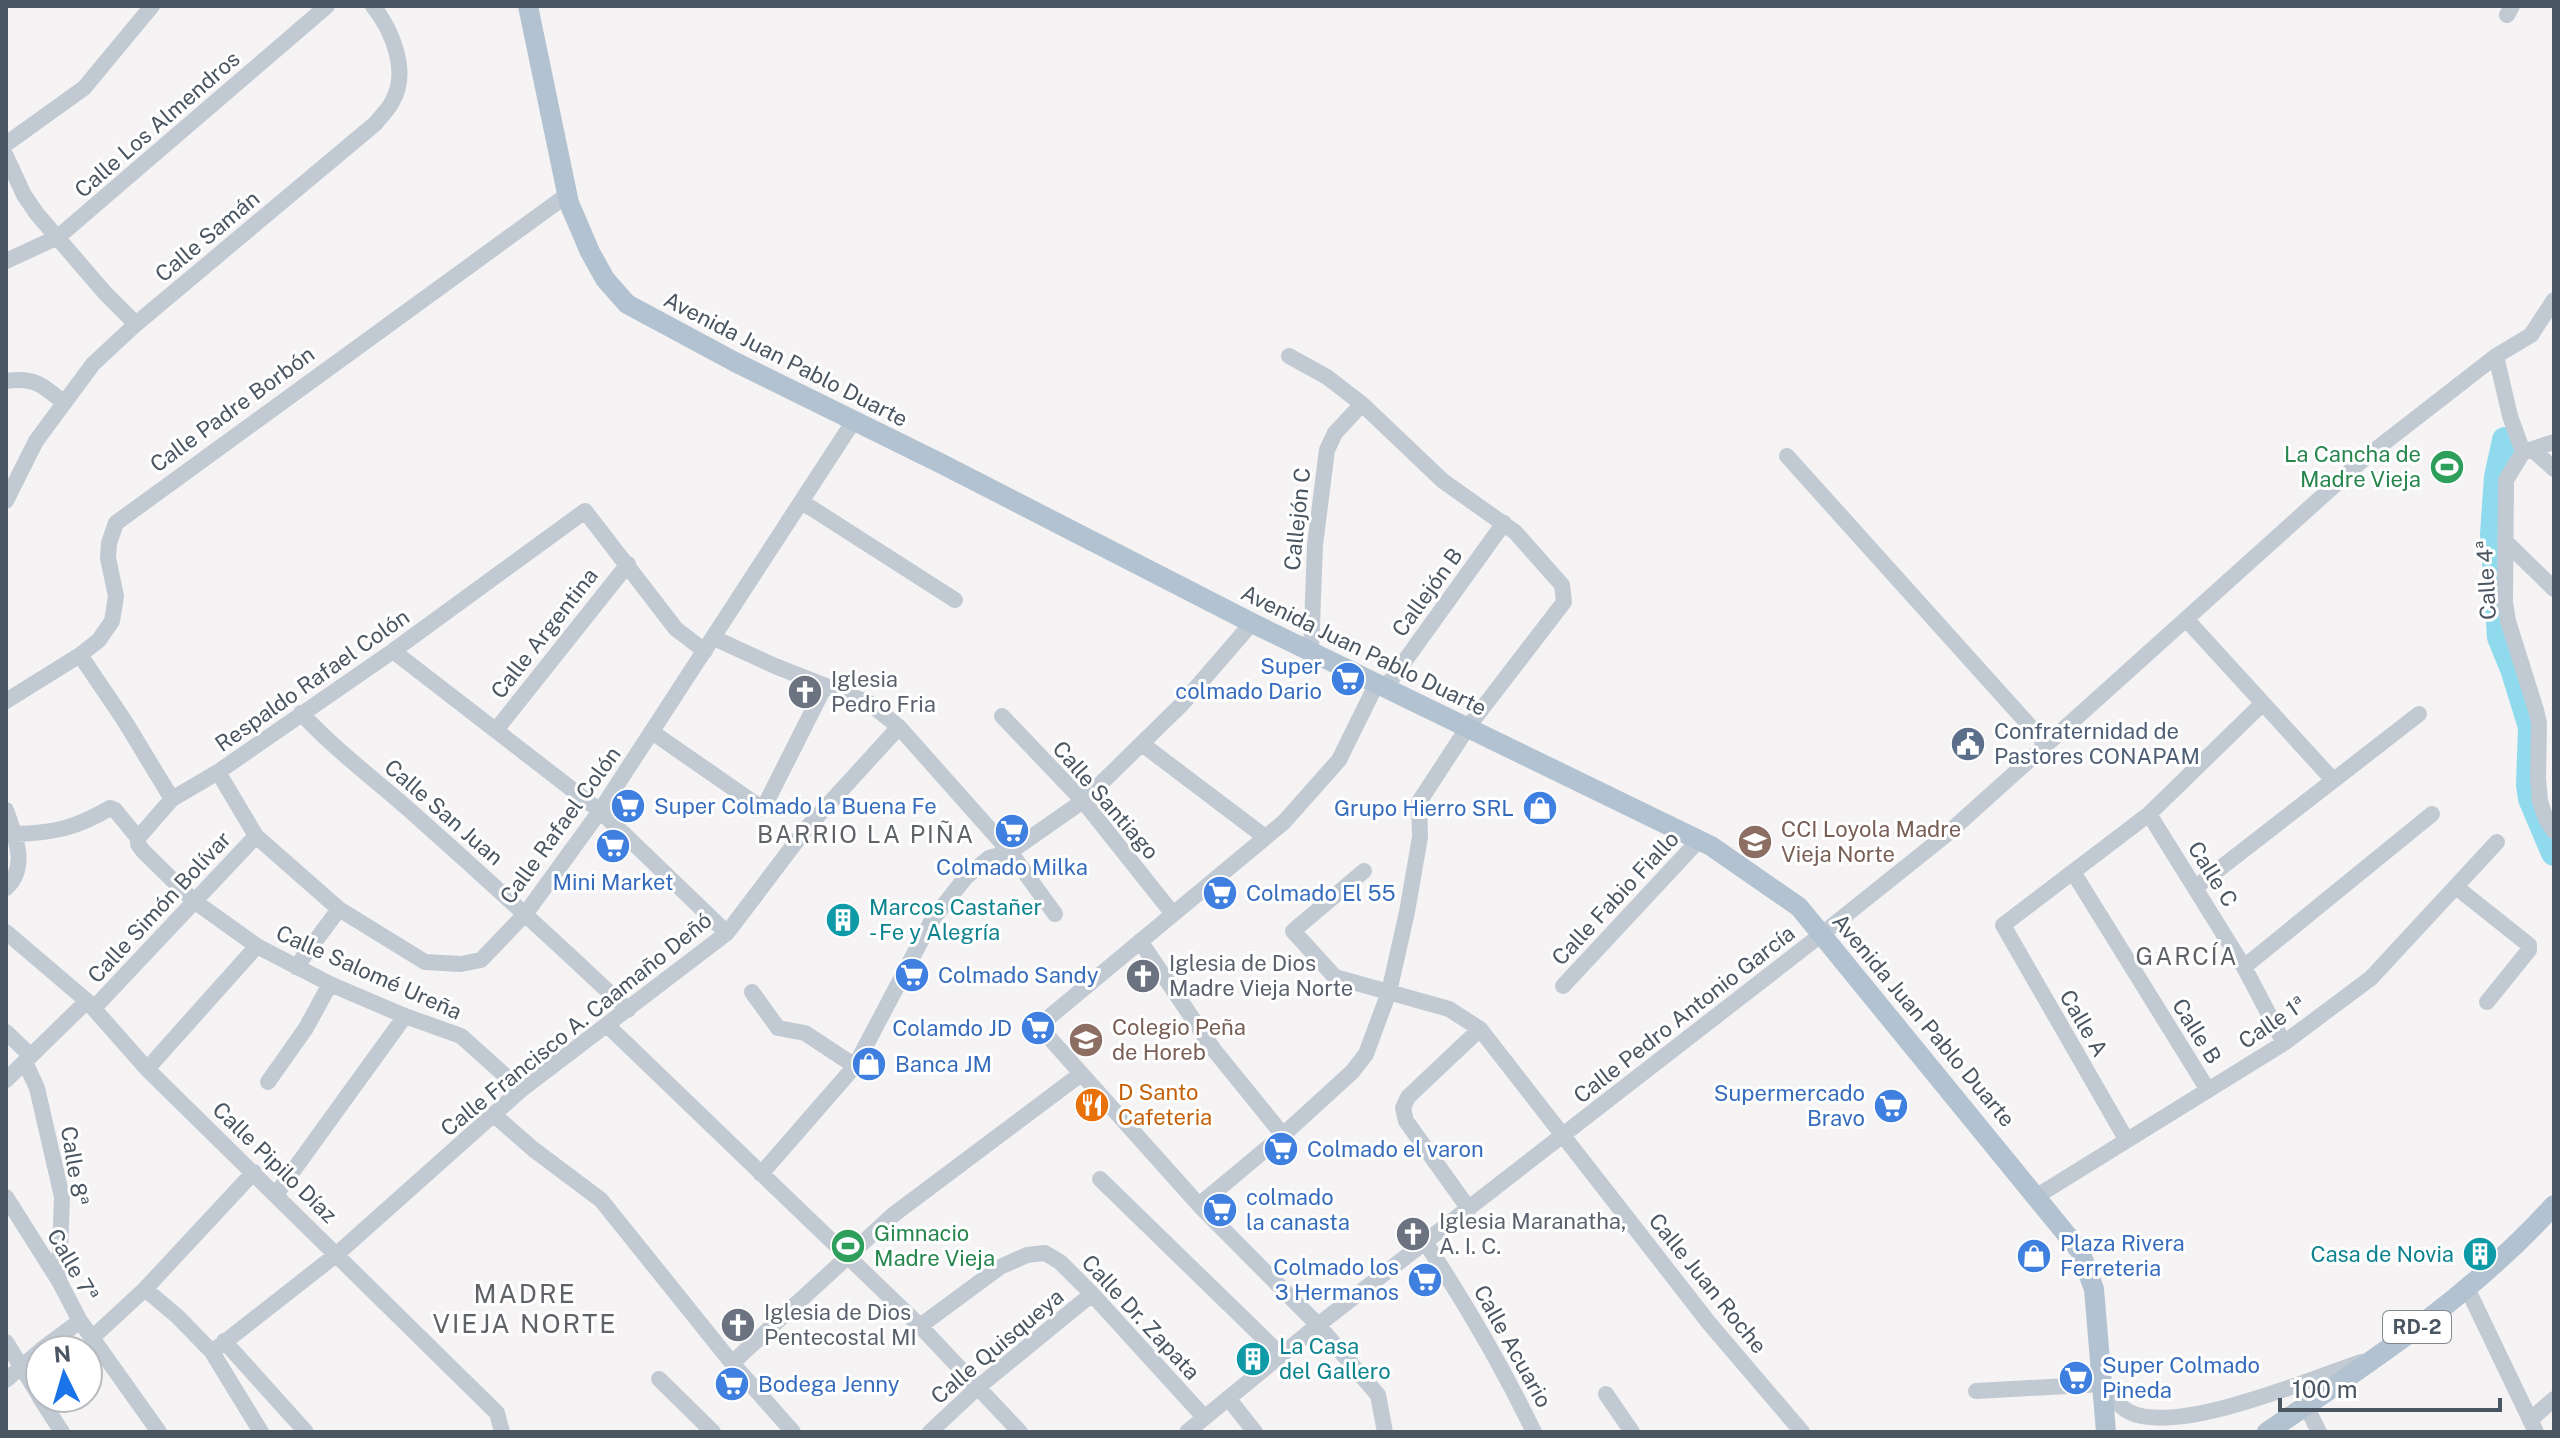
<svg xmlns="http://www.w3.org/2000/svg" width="2560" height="1438" font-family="'Public Sans',sans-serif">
<rect width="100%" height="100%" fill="#f5f3f3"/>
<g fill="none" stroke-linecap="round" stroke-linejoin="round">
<path stroke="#90daee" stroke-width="26" d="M 2505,440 L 2497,477 L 2493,534 L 2500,637 L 2513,669 L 2531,727 L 2529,785 L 2531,799 L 2554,853"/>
<path stroke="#c1cad2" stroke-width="16" d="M 2507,15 L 2512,6
M 6,144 L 84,88 L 152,6
M 6,156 L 24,195 L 37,214 L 105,293 L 136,324
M 6,261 L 58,237 L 327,6
M 2496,356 L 2510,416 L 2523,452
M 6,381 C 35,377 43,385 64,403
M 2554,442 L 2523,452 L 2506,480 L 2505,602 L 2508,621 L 2536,710 L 2539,723 L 2538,778 L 2540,801 L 2546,819 L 2554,831
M 2532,449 L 2554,469
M 1787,456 L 2046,744
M 6,501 L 36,441 L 93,364 L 136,324 L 376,123 C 381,116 388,110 392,102 C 410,72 392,30 373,6
M 802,502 L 955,600
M 2505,541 L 2554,589
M 2186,619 L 2333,780
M 714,638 L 775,666 L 869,703 L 899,727 L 1010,852 L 1055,914
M 393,651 L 600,811 L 727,933
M 1311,652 L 1315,545 L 1327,450 L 1335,433 L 1362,404
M 80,655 L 124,720 L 172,799
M 1377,683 L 1339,760 L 1284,822 L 1041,1024 L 1045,1033 L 1199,1205 L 1318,1325 L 1378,1395 L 1385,1432
M 1386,687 L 1504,523
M 6,701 L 80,655 L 99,640 L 112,621 L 116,596 L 108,558 L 109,543 L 116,523 L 567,195
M 301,713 C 336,751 377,781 415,815 C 487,879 558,944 628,1010
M 1002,716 L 1083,801 L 1173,914
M 496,730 L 628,564
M 652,732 L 763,809 L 825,686
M 1142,744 L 1265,837
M 218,772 L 256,836 L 339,909 L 425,962 L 461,964 L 481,960 L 526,913 L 600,811 L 853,422
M 6,810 C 15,836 29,867 6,888
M 2149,814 L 2244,967 L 2284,1043
M 15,834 C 54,833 76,828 110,808 L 115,810 L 138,838
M 1364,871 L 1293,931 L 1335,977 L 1449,1009 L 1480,1029 L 1709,1323 L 1802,1432
M 2073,872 L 2208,1090
M 2196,887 L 2419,714
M 2456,887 L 2529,945 L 2529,950 L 2487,1002
M 6,932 L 87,1001 L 147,1069 L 497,1413 L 502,1432
M 1140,941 L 1214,1050 L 1283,1135
M 296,967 L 339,909
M 2244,967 L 2432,814
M 1563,986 L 1699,840
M 752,992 L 778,1028 L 805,1033 L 855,1066
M 94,1008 L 256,836
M 607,1025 L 920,1326 L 1020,1432
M 6,1032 L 31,1056
M 25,1062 L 37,1088 L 62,1197 L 59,1280
M 147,1069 L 257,946
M 6,1080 L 87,1001
M 268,1082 L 306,1028 L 330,984
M 521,1090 L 461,1036 L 405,1016 L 330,984 L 257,946 L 194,901 L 143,851 L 138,844 L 138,838 L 172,799 L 218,772 L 393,651 L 585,511 L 676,629 L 705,651
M 493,1114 L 533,1149 L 601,1200 L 732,1363 L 793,1432
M 2126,1139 L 2003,925 L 2149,814 L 2263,703
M 761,1174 L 855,1066 L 932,920 L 966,877 L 989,858 L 1010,852 L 1083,801 L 1182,704 L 1252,623
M 1100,1179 L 1281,1355
M 277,1193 L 405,1016
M 2037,1196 L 2284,1043 L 2371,978 L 2497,842
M 6,1197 L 59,1281 L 80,1321 L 159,1432
M 1199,1205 L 1283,1135 L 1352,1072 L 1366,1054 L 1389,992 L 1407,912 L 1420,837 L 1419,802 L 1468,727 L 1564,602 L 1562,585 L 1515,532 L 1443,481 L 1362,404 L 1327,377 L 1289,356
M 1469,1209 L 1406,1121 L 1403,1108 L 1408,1097 L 1480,1029
M 1425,1242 C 1466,1304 1502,1366 1534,1432
M 2467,1288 L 2536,1432
M 145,1289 L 178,1317 L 212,1352 L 261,1432
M 920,1326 L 1000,1267 L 1027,1255 L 1045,1253 L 1060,1262 L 1092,1294 L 1204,1417
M 92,1338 L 145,1289 L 254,1172
M 224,1341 L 306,1432
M 6,1342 L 40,1397
M 41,1350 L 80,1321
M 212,1352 L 337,1254 L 521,1090 L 727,933 L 805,830 L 899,727
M 732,1363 L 893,1215 L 1081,1074
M 659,1379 L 713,1432
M 6,1380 L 40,1351
M 1976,1391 L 2103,1384 C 2111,1396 2120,1409 2134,1414 C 2185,1432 2308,1380 2361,1362
M 1606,1394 L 1632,1432
M 40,1398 L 62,1432
M 1228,1398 L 1255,1432
M 2306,1406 L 2319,1432
M 2530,1420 L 2554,1399
M 930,1432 L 977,1388 L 1092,1294
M 1187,1432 L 1318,1325 L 1822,934 L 1947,834 L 2366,457 L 2496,356 L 2531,335 L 2554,300"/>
<path stroke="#b3c2d1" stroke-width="20" d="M 528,6 L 569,203 L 590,252 L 605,279 L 627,304 L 735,362 L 942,464 L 1252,623 L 1711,846 L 1799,907 L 2080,1251 L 2094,1289 L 2106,1432
M 2267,1432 C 2368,1364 2472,1296 2554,1205"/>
</g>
<defs>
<g id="stadium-disc" transform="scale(1.8)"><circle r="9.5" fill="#2e9e5b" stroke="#fff"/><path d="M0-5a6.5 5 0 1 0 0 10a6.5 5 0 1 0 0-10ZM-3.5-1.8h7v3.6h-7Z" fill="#fff"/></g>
<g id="supermarket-disc" transform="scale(1.8)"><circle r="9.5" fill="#3f7fe0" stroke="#fff"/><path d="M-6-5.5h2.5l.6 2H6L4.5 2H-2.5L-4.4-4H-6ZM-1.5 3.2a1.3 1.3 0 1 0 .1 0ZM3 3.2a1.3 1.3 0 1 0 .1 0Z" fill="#fff"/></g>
<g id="church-disc" transform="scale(1.8)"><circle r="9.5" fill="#6b7280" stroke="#fff"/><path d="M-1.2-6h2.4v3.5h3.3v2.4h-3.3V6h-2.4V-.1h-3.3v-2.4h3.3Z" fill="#fff"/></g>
<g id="civic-disc" transform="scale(1.8)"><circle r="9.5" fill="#5c6f8a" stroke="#fff"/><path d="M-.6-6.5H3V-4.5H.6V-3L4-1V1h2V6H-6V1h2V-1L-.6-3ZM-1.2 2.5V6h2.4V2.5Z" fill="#fff"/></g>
<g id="shop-disc" transform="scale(1.8)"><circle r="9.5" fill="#3f7fe0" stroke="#fff"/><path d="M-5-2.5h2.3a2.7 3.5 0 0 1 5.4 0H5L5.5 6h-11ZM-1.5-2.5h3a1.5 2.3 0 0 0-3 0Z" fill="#fff"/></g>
<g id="school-disc" transform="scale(1.8)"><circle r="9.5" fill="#8d6e63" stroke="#fff"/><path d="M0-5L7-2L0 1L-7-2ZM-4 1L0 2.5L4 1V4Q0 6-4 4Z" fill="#fff"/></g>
<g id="building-disc" transform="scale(1.8)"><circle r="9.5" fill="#0f9aa8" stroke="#fff"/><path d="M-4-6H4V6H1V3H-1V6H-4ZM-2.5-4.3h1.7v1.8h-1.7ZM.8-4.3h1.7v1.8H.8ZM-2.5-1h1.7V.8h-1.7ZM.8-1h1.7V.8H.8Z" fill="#fff"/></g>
<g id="restaurant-disc" transform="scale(1.8)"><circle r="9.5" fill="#e8710a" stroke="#fff"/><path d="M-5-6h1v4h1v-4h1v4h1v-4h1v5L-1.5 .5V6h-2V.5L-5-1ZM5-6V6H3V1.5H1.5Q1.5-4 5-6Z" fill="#fff"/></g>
</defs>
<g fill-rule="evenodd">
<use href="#stadium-disc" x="2447" y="467"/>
<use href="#supermarket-disc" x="1348" y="679"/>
<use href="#church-disc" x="805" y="692"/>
<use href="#civic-disc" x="1968" y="744"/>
<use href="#supermarket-disc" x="628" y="806"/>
<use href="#shop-disc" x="1540" y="808"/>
<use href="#supermarket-disc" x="1012" y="831"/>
<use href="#school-disc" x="1755" y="842"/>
<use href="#supermarket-disc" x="613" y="846"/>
<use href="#supermarket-disc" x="1220" y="893"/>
<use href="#building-disc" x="843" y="920"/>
<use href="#supermarket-disc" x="912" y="975"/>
<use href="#church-disc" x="1143" y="976"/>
<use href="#supermarket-disc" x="1038" y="1028"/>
<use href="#school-disc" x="1086" y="1040"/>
<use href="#shop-disc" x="869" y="1064"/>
<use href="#restaurant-disc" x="1092" y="1105"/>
<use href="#supermarket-disc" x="1891" y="1106"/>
<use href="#supermarket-disc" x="1281" y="1149"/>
<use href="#supermarket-disc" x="1220" y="1210"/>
<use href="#church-disc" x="1413" y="1234"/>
<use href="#stadium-disc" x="848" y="1246"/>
<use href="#building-disc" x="2480" y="1254"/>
<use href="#shop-disc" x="2034" y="1256"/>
<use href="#supermarket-disc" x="1425" y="1280"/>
<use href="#church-disc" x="738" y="1325"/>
<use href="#building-disc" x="1253" y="1359"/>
<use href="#supermarket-disc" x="2076" y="1378"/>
<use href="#supermarket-disc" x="732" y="1384"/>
</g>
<g text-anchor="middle" stroke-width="6" stroke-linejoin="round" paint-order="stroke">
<rect fill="#fff" stroke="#808990" stroke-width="2" x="2383" y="1311" width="68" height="32" rx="6"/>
<g font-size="20" font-weight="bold" fill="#4a5661">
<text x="2417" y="1334">RD-2</text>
</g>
<g font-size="22" fill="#4a5661" stroke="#fff">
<text transform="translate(157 124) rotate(-41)" y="8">Calle Los Almendros</text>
<text transform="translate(207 236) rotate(-40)" y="8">Calle Samán</text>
<text transform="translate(786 359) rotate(27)" y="8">Avenida Juan Pablo Duarte</text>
<text transform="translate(232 409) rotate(-36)" y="8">Calle Padre Borbón</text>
<text transform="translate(1297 519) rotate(-84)" y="8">Callejón C</text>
<text transform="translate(2486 580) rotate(-93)" y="8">Calle 4ª</text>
<text transform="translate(1427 592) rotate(-54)" y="8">Callejón B</text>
<text transform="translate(544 633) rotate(-52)" y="8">Calle Argentina</text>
<text transform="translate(1364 650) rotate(26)" y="8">Avenida Juan Pablo Duarte</text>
<text transform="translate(312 680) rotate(-35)" y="8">Respaldo Rafael Colón</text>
<text transform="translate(1106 800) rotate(49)" y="8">Calle Santiago</text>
<text transform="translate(444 812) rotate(41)" y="8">Calle San Juan</text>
<text transform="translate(560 825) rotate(-54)" y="8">Calle Rafael Colón</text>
<text transform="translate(2213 874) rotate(58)" y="8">Calle C</text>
<text transform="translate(1615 898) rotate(-47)" y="8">Calle Fabio Fiallo</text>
<text transform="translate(159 907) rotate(-47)" y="8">Calle Simón Bolívar</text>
<text transform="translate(369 972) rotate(24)" y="8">Calle Salomé Ureña</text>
<text transform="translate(1684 1014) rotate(-38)" y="8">Calle Pedro Antonio García</text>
<text transform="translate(1924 1020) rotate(50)" y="8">Avenida Juan Pablo Duarte</text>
<text transform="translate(2272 1022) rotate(-34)" y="8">Calle 1ª</text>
<text transform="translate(2084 1023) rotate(60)" y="8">Calle A</text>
<text transform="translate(576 1024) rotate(-39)" y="8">Calle Francisco A. Caamaño Deñó</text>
<text transform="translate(2197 1031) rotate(58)" y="8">Calle B</text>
<text transform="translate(275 1162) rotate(44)" y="8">Calle Pipilo Díaz</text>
<text transform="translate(75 1166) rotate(81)" y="8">Calle 8ª</text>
<text transform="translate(73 1265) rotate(60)" y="8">Calle 7ª</text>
<text transform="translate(1708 1283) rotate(51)" y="8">Calle Juan Roche</text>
<text transform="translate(1141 1317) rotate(47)" y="8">Calle Dr. Zapata</text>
<text transform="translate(997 1346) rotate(-40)" y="8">Calle Quisqueya</text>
<text transform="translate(1513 1346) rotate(61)" y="8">Calle Acuario</text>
</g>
<g font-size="22" fill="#27864d" stroke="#fff" text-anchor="end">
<text x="2421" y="462">La Cancha de<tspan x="2421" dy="25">Madre Vieja</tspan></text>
<text x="874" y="1241" text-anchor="start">Gimnacio<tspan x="874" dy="25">Madre Vieja</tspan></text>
</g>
<g font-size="22" fill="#366cbe" stroke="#fff" text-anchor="start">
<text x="1322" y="674" text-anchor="end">Super<tspan x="1322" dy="25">colmado Dario</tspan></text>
<text x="654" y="814">Super Colmado la Buena Fe</text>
<text x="1514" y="816" text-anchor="end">Grupo Hierro SRL</text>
<text x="1012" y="875" text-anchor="middle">Colmado Milka</text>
<text x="613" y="890" text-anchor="middle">Mini Market</text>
<text x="1246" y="901">Colmado El 55</text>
<text x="938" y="983">Colmado Sandy</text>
<text x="1012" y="1036" text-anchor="end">Colamdo JD</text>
<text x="895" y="1072">Banca JM</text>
<text x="1865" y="1101" text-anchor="end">Supermercado<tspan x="1865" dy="25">Bravo</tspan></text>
<text x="1307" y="1157">Colmado el varon</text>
<text x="1246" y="1205">colmado<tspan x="1246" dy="25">la canasta</tspan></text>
<text x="2060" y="1251">Plaza Rivera<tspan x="2060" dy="25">Ferreteria</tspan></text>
<text x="1399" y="1275" text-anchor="end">Colmado los<tspan x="1399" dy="25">3 Hermanos</tspan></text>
<text x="2102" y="1373">Super Colmado<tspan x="2102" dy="25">Pineda</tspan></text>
<text x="758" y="1392">Bodega Jenny</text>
</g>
<g font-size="22" fill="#5b616d" stroke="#fff" text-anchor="start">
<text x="831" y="687">Iglesia<tspan x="831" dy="25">Pedro Fria</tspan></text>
<text x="1169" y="971">Iglesia de Dios<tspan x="1169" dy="25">Madre Vieja Norte</tspan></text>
<text x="1439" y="1229">Iglesia Maranatha,<tspan x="1439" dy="25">A. I. C.</tspan></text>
<text x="764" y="1320">Iglesia de Dios<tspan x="764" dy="25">Pentecostal MI</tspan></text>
</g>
<g font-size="22" fill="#4e5e75" stroke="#fff" text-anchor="start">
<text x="1994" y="739">Confraternidad de<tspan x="1994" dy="25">Pastores CONAPAM</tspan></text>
</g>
<g font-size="22" fill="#785e54" stroke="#fff" text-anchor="start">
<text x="1781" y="837">CCI Loyola Madre<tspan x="1781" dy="25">Vieja Norte</tspan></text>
<text x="1112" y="1035">Colegio Peña<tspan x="1112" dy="25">de Horeb</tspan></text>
</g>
<g font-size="22" fill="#0d838f" stroke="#fff" text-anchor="start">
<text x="869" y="915">Marcos Castañer<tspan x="869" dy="25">- Fe y Alegría</tspan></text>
<text x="2454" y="1262" text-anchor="end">Casa de Novia</text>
<text x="1279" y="1354">La Casa<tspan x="1279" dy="25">del Gallero</tspan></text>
</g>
<g font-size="22" fill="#c56008" stroke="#fff" text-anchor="start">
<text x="1118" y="1100">D Santo<tspan x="1118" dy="25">Cafeteria</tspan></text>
</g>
<g font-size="24" letter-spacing="2" fill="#5f6368" stroke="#fff">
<text x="866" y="843">BARRIO LA PIÑA</text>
<text x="2187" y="965">GARCÍA</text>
</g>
<g font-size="26" letter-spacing="2" fill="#5f6368" stroke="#fff">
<text x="525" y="1303">MADRE<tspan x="525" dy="30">VIEJA NORTE</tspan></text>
</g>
</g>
<rect width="2560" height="1438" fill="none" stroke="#4a5661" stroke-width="16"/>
<g transform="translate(64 1374) rotate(355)"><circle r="38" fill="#ffffff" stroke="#b7bbc0" stroke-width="2"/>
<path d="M0-6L14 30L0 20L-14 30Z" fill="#1a73e8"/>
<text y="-12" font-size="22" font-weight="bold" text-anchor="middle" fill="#4a5661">N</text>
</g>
<path d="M2280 1398v12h220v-12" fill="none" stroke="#4a5661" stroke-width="4"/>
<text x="2292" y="1398" font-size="24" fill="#4a5661" stroke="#ffffff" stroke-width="6" paint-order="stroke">100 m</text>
</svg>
